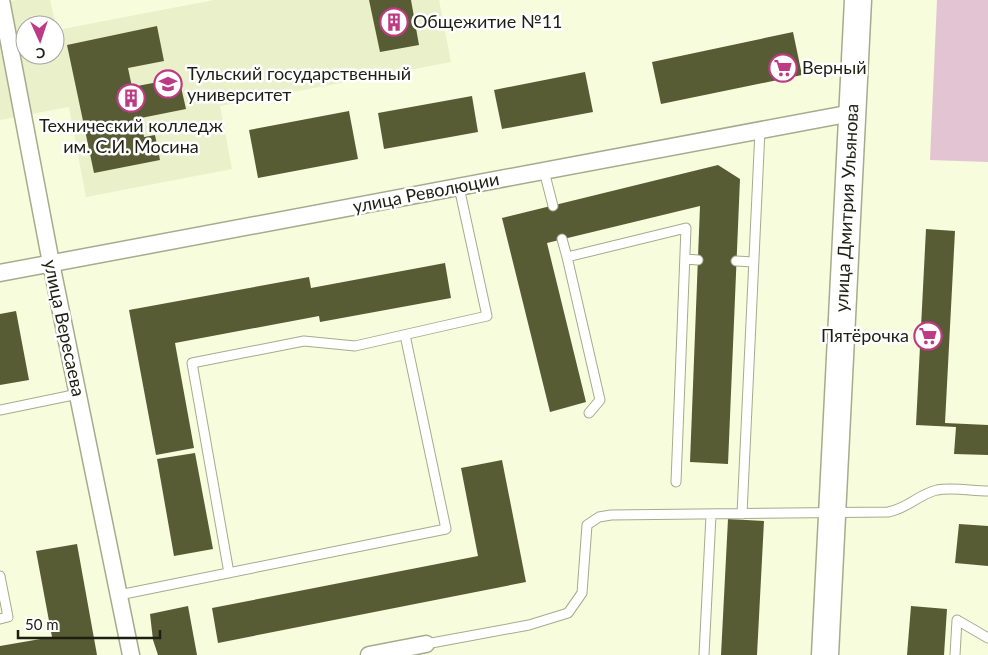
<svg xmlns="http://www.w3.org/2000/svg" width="988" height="655" font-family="Lato,sans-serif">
<rect width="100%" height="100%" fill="#f7fcdc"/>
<path fill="#eaf0c9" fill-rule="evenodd" d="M 16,0 L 50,0 L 57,30 L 214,0 L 439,0 L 451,62 L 220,106 L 232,169 L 86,197 L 69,107 L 0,120 L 0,3 ZM 25,25 L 55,25 L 55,55 L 25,55 Z"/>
<path fill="#e3c4d2" d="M 937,0 L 988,0 L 988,162 L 930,160 Z"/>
<path fill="#585c35" d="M 369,0 L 411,0 L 419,45 L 380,52 Z
M 157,26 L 164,61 L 128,68 L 132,87 L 179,78 L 186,109 L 141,118 L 144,137 L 155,135 L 160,160 L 94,173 L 67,45 Z
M 793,32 L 802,75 L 661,104 L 652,62 Z
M 585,72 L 593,112 L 502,129 L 494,90 Z
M 472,96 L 478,132 L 384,149 L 378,113 Z
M 349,111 L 358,159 L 258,178 L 249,130 Z
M 718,165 L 740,179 L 728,464 L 690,462 L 700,206 L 547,243 L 586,402 L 550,412 L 502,218 Z
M 926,229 L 955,231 L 945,423 L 988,425 L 988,455 L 954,454 L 956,427 L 916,425 Z
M 445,263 L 451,298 L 320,322 L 319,316 L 175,343 L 194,448 L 156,455 L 129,310 L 309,277 L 311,288 Z
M 16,311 L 29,380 L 0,385 L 0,314 Z
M 195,453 L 213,549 L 174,556 L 157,459 Z
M 502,460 L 526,582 L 218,643 L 212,608 L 478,556 L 461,468 Z
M 728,519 L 764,521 L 757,655 L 721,655 Z
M 959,524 L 988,526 L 988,566 L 955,563 Z
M 77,544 L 97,655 L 0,655 L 0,646 L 52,637 L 36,551 Z
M 188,606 L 197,655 L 158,655 L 153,640 L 150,614 Z
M 911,606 L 947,609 L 944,655 L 907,655 Z"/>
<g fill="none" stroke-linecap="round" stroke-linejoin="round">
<g stroke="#a6ab8d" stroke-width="11">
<path id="service" d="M 544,171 L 553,206
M 562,239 L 567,257
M 686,259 L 698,260
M 736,261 L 754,262
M 0,410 L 78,394
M 589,413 L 600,400 L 567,257 L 686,228 L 676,482
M 742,514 L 760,130
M 229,573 L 192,363 L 304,341 L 355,346 L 487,316 L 459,187
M 0,576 L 8,617 L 0,619
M 119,595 L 446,529 L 405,335
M 426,644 L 529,625 L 568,613 L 582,593 L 587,525 L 599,517 L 611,515 L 888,512 C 907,509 919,494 937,490 C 953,487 972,491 988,491
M 704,655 L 711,515
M 955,655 L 957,620 L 988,638"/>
</g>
<g stroke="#a6ab8d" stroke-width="19">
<path id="minor" d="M 1,0 L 51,263 L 131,655
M 0,273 L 852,113
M 369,655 L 426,644"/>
</g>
<g stroke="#a6ab8d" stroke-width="29">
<path id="primary" d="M 825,655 L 858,0"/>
</g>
<use href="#service" stroke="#fff" stroke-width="9"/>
<use href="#minor" stroke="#fff" stroke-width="16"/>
<use href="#primary" stroke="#fff" stroke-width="26"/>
</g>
<defs>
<g id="building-ring" transform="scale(1.4375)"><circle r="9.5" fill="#fff" stroke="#bd3b84" stroke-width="1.5"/><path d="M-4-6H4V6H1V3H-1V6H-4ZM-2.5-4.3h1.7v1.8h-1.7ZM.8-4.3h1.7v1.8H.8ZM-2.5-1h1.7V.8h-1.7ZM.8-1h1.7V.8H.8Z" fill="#bd3b84"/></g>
<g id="supermarket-ring" transform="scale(1.4375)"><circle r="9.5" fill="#fff" stroke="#bd3b84" stroke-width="1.5"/><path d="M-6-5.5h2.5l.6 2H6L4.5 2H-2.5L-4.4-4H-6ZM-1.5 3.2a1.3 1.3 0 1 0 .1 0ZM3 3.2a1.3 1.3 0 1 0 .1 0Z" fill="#bd3b84"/></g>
<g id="university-ring" transform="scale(1.4375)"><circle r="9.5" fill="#fff" stroke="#bd3b84" stroke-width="1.5"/><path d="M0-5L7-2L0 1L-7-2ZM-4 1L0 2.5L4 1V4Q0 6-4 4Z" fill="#bd3b84"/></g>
</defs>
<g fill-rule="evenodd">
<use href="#building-ring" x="394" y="22"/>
<use href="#supermarket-ring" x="783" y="68"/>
<use href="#university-ring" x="168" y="84"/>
<use href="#building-ring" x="131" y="98"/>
<use href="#supermarket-ring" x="928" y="336"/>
</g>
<g text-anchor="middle" stroke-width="5" stroke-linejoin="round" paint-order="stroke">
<g font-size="18" fill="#1d1f13" stroke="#fff" text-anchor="start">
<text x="413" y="28">Общежитие №11</text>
<text x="802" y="74">Верный</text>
<text x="187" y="80">Тульский государственный<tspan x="187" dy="21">университет</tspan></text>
<text x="131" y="132" text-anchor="middle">Технический колледж<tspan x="131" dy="21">им. С.И. Мосина</tspan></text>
<text x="909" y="342" text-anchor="end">Пятёрочка</text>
</g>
<g font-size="18" fill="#1d1f13" stroke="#fff">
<text transform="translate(426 193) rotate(-11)" y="6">улица Революции</text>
<text transform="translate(847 208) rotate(-87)" y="6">улица Дмитрия Ульянова</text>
<text transform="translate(64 328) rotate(78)" y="6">улица Вересаева</text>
</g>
</g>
<g transform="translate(40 40) rotate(177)"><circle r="24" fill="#ffffff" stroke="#a5a5a1"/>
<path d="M0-4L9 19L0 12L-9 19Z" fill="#bd3b84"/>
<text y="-8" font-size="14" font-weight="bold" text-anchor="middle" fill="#1d1f13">С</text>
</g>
<path d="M18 630v8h142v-8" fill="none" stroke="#1d1f13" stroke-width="2.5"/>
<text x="25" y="630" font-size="15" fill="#1d1f13" stroke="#ffffff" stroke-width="4" paint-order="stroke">50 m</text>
</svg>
